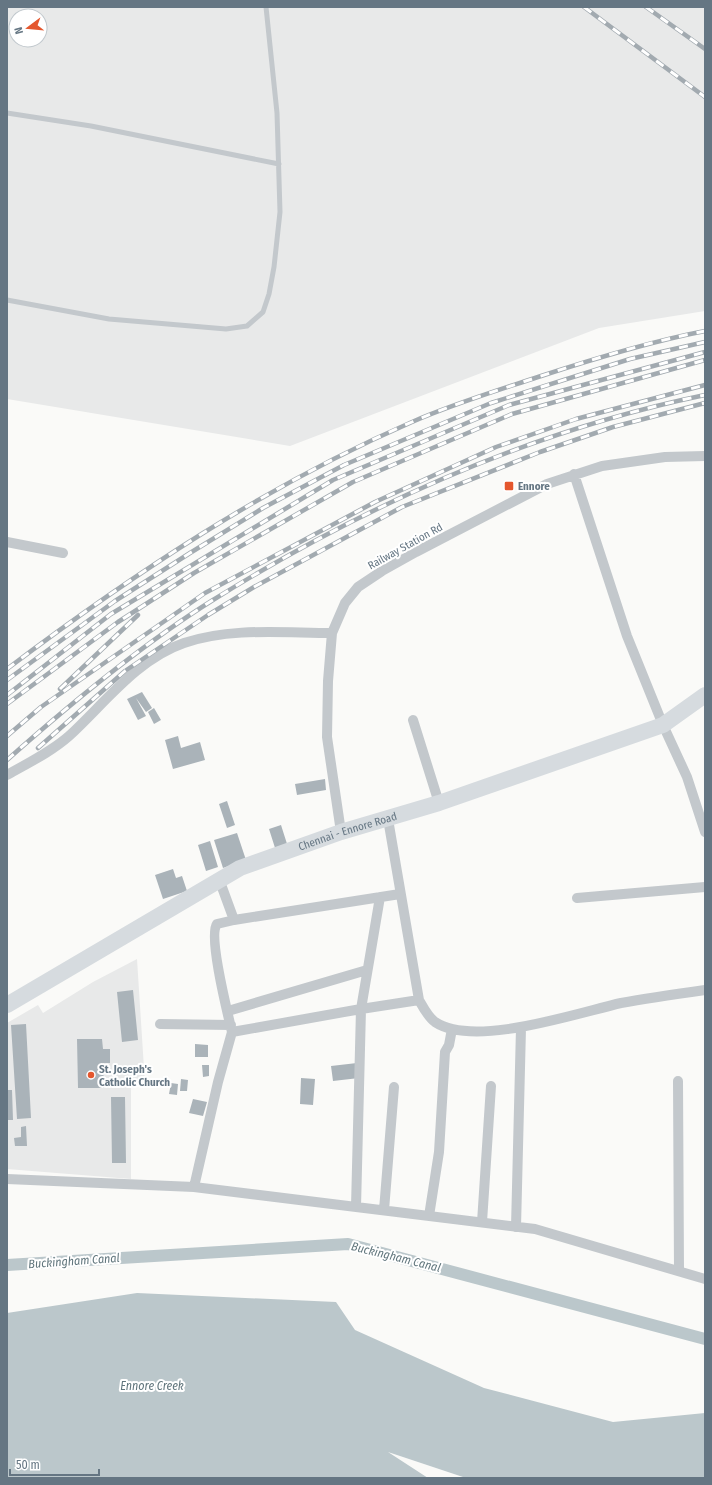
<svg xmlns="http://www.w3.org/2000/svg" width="712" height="1485" font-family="'Fira Sans Condensed',sans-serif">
<rect width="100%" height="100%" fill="#fafaf8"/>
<path fill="#e8e9e9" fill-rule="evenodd" d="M 7,7 L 705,7 L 705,311 L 599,328 L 290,446 L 7,399 ZM 16,16 L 40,16 L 40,40 L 16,40 Z
M 137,959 L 145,1084 L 131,1085 L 131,1179 L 7,1169 L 7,1023 L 38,1005 L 43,1013 L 93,982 Z"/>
<path fill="#bbc7cb" d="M 137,1293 L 336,1302 L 355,1330 L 484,1388 L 613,1422 L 705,1413 L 705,1478 L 466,1478 L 388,1452 L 428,1478 L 7,1478 L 7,1313 Z"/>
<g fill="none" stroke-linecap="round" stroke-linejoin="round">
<path stroke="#bbc7cb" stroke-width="12" d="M 7,1265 L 348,1244 L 705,1339"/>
</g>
<path fill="#aab3b9" d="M 142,692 L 152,708 L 146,712 L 136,698 L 146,716 L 138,720 L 127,699 Z
M 154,708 L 161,720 L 154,724 L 148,712 Z
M 178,736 L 181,748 L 200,742 L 205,760 L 173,769 L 165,740 Z
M 325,779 L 326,790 L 297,795 L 295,784 Z
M 227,801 L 235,825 L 227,828 L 219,804 Z
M 281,825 L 288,847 L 276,851 L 269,829 Z
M 237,833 L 246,860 L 223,868 L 214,840 Z
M 210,841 L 218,867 L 206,871 L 198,845 Z
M 173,869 L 176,878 L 182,876 L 187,891 L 163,899 L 155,875 Z
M 133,990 L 138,1040 L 122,1042 L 117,992 Z
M 26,1024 L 31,1118 L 17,1119 L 11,1025 Z
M 77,1039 L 102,1039 L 103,1049 L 110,1049 L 110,1063 L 103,1063 L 104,1088 L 78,1088 Z
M 195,1044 L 208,1045 L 208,1057 L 195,1057 Z
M 357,1063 L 359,1078 L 333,1081 L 331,1066 Z
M 202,1065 L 209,1065 L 209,1076 L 203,1077 Z
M 301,1078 L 315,1079 L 313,1105 L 300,1104 Z
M 181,1079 L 188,1080 L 187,1091 L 180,1091 Z
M 171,1083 L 178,1084 L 177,1095 L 169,1094 Z
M 7,1090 L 12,1090 L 13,1120 L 7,1120 Z
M 111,1097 L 125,1097 L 126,1163 L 112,1163 Z
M 193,1099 L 207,1102 L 203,1116 L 189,1113 Z
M 26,1126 L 27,1146 L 15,1146 L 14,1138 L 21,1137 L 21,1127 Z"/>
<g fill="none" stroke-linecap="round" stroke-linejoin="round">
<path stroke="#c3c8cc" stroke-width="5" d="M 7,113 L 91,126 L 279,164
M 7,300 L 109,319 L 226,329 L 247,326 L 263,312 L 269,294 L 274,267 L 280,212 L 277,113 L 266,7"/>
<path stroke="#c3c8cc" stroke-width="10" d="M 574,474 L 627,636 L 663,725 L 687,777 L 705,832
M 7,542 L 63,553
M 413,720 L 439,803
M 7,775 C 28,763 51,752 69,736 C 104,704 137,659 184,643 C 231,627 284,633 332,633
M 388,819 L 419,1000 C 423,1007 428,1017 435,1022 C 474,1048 577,1013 621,1003 C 649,998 677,994 705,990
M 341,832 L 327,737 L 328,681 L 332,633 L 345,603 L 358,587 L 382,571 L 416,552 L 547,484 L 602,466 L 665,457 L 705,456
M 219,879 L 234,920 L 400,894
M 577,898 L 705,887
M 228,1011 L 367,970
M 160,1024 L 231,1025
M 232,1032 C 228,1015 208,935 217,924 L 234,920
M 678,1081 L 679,1271
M 7,1179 L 194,1187 L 535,1229 L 705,1279
M 194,1187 L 218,1082 L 232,1032 L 361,1009 L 380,897
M 356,1207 L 361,1009 L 419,1000
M 384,1210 L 394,1087
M 429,1216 L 439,1152 L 445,1052 L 449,1045 L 452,1029
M 482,1222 L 491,1086
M 516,1227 L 521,1028"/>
<path stroke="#d6dbdf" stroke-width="16" id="s1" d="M 7,1005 L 240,868 L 341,832 L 439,803 L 663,725 L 705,695"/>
<g stroke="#a2aab0" stroke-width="4.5">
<path id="rail" d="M 584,7 L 705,97
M 646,7 L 705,49
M 7,669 C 133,574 267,485 412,422 C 453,404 496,391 538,377 C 593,359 648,342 705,331
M 7,680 L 115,601 L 190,553 L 263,508 L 344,465 L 491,403 L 630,359 L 705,342
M 60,689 L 138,615
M 7,695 L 111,614 L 333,480 L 509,405 L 705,352
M 7,704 L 118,622 L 194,573 L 353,482 L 512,414 L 705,360
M 7,736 L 41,707 L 205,593 L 375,502 L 496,447 L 576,419 L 705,385
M 38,748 L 125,671 L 208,615 L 254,587 L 402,507 L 540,452 L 613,427 L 705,403
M 7,760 C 70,704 141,645 213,600 C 364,506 530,431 705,395"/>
</g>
<use href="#rail" stroke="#fff" stroke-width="3" stroke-dasharray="9" stroke-linecap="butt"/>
</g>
<g fill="#e4572e" stroke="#fff" stroke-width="1.5">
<rect x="504" y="481" width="10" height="10" rx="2"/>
<circle cx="91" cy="1075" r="4"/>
</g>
<g text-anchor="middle" stroke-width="4" stroke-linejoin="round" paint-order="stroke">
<g font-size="11" font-weight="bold" fill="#657683" stroke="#fff" text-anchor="start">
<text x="518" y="490">Ennore</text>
<text x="99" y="1073">St. Joseph's<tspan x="99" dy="13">Catholic Church</tspan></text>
</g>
<g font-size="11" fill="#657683" stroke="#fff">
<text transform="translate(405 546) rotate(-29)" y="4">Railway Station Rd</text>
<text dy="4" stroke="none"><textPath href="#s1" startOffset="384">Chennai - Ennore Road</textPath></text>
</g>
<g font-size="12" font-style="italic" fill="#60757c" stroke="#fff">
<text transform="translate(396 1257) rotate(14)" y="4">Buckingham Canal</text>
<text transform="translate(74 1261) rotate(-4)" y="4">Buckingham Canal</text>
<text x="152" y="1390">Ennore Creek</text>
</g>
</g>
<rect width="712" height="1485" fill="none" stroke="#657683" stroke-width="16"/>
<g transform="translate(28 28) rotate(254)"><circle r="19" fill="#ffffff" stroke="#c1c8cd"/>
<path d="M0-3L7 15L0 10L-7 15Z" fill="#e4572e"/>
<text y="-6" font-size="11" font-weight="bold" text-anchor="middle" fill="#657683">N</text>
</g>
<path d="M10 1469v6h89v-6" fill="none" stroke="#657683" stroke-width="2"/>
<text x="16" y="1469" font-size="12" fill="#657683" stroke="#ffffff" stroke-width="3" paint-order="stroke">50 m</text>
</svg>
